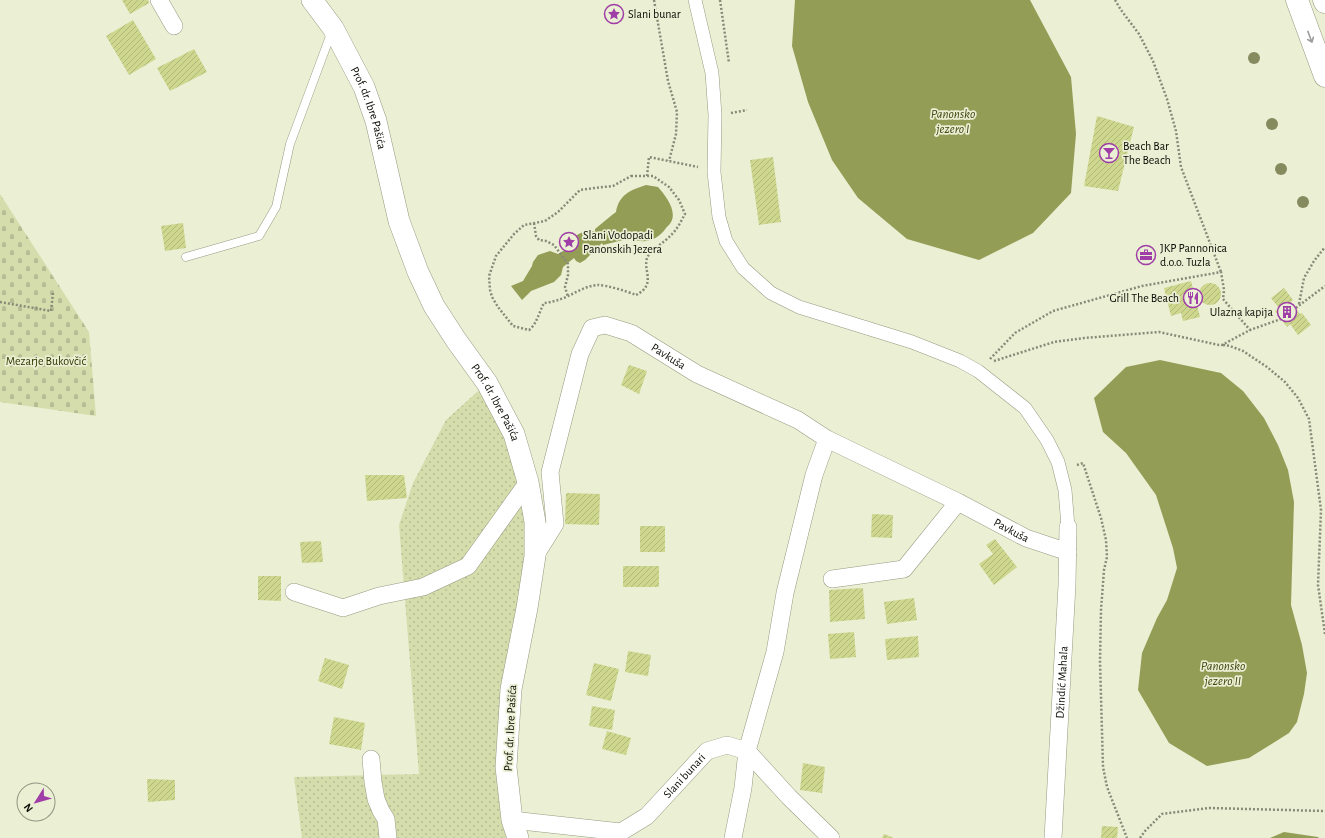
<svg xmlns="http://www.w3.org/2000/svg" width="1325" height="838" font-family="'Alegreya Sans',sans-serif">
<defs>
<pattern id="grass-dots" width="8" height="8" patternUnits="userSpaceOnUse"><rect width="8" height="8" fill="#d6ddad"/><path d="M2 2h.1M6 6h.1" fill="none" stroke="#b6bc93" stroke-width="1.8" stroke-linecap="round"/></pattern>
<pattern id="cemetery-stones" width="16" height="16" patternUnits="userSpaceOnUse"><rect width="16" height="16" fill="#d6ddad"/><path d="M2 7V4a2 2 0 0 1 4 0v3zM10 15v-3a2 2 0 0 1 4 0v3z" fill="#b6bc93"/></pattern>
<pattern id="building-hatch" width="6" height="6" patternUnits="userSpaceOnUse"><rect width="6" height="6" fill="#ced78e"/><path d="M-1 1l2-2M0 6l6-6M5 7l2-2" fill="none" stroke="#b0b779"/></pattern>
</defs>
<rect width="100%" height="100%" fill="#ebefd4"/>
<path fill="url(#grass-dots)" d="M 487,383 L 535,522 L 511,689 L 518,838 L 302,838 L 294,777 L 419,774 L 399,525 L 413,483 L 446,420 Z"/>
<path fill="url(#cemetery-stones)" d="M 0,194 L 89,332 L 96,416 L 0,402 Z"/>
<path fill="#949d56" d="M 795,0 L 1030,0 L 1071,77 L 1076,134 L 1071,193 L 1033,233 L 979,260 L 907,239 L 858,198 L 832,160 L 808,102 L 792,46 Z
M 646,185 L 658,187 C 665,195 676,209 672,220 C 671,223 668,226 666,228 C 658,240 644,245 631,238 L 603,245 L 602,243 L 585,260 L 580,263 L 576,261 L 574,258 L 563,267 L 561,275 L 554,282 L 531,291 L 522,300 L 511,286 L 523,281 L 532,266 L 533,262 L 538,255 L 550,251 L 558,254 L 568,248 L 566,244 C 578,234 580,231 595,231 L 595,229 L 612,215 L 616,212 C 619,195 630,190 646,185 Z
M 1160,360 L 1221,373 L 1243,391 L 1264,418 L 1278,445 L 1288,470 L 1294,502 L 1291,605 L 1302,645 L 1307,673 L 1304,694 L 1297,722 L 1289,733 L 1249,758 L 1207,766 L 1169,743 L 1138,690 L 1142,653 L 1157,618 L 1167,600 L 1177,568 L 1173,548 L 1156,495 L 1126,453 L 1103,432 L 1094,398 L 1126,367 Z
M 1284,832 L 1318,837 L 1319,838 L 1270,838 Z"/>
<path fill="url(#building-hatch)" d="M 122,0 L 148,0 L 149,3 L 130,14 Z
M 133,20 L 156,59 L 129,75 L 106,36 Z
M 194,49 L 207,72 L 170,91 L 157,68 Z
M 1097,116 L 1134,127 L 1118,191 L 1084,186 Z
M 773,157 L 781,222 L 759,225 L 750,160 Z
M 183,223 L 186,248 L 165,251 L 161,226 Z
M 1191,281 L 1200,317 L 1183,321 L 1181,313 L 1171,316 L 1164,288 Z
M1199 294a11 11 0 1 1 22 0a11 11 0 1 1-22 0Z
M 1284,288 L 1293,300 L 1291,302 L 1300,314 L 1302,313 L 1311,325 L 1298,335 L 1290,324 L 1287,327 L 1275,311 L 1279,308 L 1271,298 Z
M 629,365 L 647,371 L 639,394 L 621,385 Z
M 365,475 L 404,475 L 407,498 L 367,501 Z
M 566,493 L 600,494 L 599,525 L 565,524 Z
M 872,514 L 893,515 L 892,538 L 871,537 Z
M 640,526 L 665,526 L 665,552 L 640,552 Z
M 995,539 L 1017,567 L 994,585 L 979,564 L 993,554 L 986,545 Z
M 321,541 L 323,562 L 302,563 L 300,542 Z
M 623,566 L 659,566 L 659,587 L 623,587 Z
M 258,576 L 281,576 L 281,601 L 258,600 Z
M 863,588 L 865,619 L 830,622 L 829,590 Z
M 914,598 L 917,620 L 887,624 L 884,602 Z
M 854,632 L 856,657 L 830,659 L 828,634 Z
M 918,636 L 919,657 L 887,660 L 885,639 Z
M 628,651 L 651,655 L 648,676 L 625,672 Z
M 325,658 L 349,665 L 342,689 L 318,681 Z
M 594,663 L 619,669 L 611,701 L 586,695 Z
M 592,706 L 615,710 L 612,730 L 589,726 Z
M 334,717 L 365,723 L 361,750 L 329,744 Z
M 607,731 L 631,738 L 626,755 L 602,749 Z
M 803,763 L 825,767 L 822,793 L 800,790 Z
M 147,779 L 175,780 L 175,800 L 148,802 Z
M 1102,826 L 1118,827 L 1117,838 L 1101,838 Z
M 884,834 L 894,838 L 882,838 Z"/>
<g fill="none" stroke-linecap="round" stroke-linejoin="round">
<g stroke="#979a81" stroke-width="9">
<path id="service" d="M 186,257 L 259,236 L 276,207 L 290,144 L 332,31"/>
</g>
<g stroke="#979a81" stroke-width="14">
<path id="pedestrian" d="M 695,0 L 712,73 L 715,115 L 714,172 L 719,217 L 726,241 L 743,268 L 771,293 L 799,307 L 912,342 L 960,361 L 978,371 L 1025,408 L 1047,440 L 1058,462 L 1065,490 L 1068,527"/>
</g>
<g stroke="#979a81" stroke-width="18">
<g id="minor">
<path d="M 159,0 L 174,26"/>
<path id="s1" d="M 535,556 L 555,524 L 550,472 L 580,354 L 592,328 L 605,325 L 631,333 L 697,374 L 798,420 L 827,439 L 958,502 L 1026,538 L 1068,552"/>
<path d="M 832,579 L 904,569 L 958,502"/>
<path d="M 294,592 L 343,608 L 379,596 L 423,587 L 468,566 L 528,482"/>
<path d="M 371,759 L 373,782 L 376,799 L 381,811 L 386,819 L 388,838"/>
<path id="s2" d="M 512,820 L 621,832 L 647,816 L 707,751 L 727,745 L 747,751 L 789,797 L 831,838"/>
<path d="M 733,838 L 743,788 L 747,751 L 775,652 L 785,593 L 814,475 L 827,439"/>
<path id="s3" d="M 1053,838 L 1067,585 L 1068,527"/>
</g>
</g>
<g stroke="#979a81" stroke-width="22">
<g id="tertiary">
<path id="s4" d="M 312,0 L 333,28 L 364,87 L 376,121 L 399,221 L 418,272 L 434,306 L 456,340 L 487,383 L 514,434 L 528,482 L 535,522 L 535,556 L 527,608 L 511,689 L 506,767 L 512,820 L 518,838"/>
</g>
</g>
<g stroke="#979a81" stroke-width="23">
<path id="secondary" d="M 1297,0 L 1325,76
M 1324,0 L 1325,2"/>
</g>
<path stroke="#888a78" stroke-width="2.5" stroke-dasharray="2 2" stroke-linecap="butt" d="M 654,0 L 668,81 L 677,112 L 676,134 L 669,161
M 720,0 L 729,63
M 1115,0 L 1121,10 L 1139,34 L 1153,61 L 1167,99 L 1176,131 L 1181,167 L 1221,272
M 731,113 L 747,110
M 631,176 L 653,176 L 669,187 L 679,200 L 685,214 C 681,221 677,230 671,235 C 665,242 653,248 648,256 C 641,269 658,284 636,295 C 626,291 607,285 597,285 C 586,286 577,292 568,296 C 560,300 552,302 544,303 C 539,312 537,324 529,330 L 513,326 L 498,307 L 492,297 L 490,290 L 489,276 L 496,256 L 514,234 L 524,225 L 545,221 L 558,212 L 580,190 L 594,188 L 613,186 Z
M 647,176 L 649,157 L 698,167
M 534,223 L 536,236 L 539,240 L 546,241 L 554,245 L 568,264 L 568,275 L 565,287 L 568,297
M 0,302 L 51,311 L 53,293
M 1299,304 L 1304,278 L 1314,261 L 1325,247
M 1223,345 L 1230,346 L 1243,351 L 1267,367 L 1285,382 L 1298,398 L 1309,419 L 1321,510 L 1318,585 L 1325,634
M 990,359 L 1015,333 L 1053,311 L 1142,286 L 1221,272 L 1224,290 L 1223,299 L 1250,330
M 994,361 L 1054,342 L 1084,338 L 1159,332 L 1219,345 L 1222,345 L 1250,330 L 1281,319 L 1325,286
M 1077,465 L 1083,463 L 1101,518 L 1106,540 L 1107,557 L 1104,570 L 1101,610 L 1100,661 L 1103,767 L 1107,787 L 1127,838
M 1140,838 L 1145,831 L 1162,814 L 1209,808 L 1325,811"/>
<use href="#service" stroke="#fff" stroke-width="8"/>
<use href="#pedestrian" stroke="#fff" stroke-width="13"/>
<use href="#minor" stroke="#fff" stroke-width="17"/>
<use href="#tertiary" stroke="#fff" stroke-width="21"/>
<use href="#secondary" stroke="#fff" stroke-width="22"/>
</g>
<g fill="#868a5f">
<circle cx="1254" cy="58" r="6"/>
<circle cx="1272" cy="124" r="6"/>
<circle cx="1281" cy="169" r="6"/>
<circle cx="1303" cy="202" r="6"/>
</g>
<defs><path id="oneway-shaft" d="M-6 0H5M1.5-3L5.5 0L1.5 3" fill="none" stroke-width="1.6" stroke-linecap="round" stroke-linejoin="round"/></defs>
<use stroke="#9d9e9b" href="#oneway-shaft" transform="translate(1310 37) rotate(69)"/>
<defs>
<g id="sight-ring" transform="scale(1)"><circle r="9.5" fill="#ebefd4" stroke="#9e3ea6" stroke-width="1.5"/><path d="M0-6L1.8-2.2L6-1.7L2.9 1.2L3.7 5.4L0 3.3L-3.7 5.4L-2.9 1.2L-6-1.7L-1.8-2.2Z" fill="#9e3ea6"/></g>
<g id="bar-ring" transform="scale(1)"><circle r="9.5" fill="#ebefd4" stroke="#9e3ea6" stroke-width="1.5"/><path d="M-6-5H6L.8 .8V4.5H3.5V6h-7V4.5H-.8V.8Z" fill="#9e3ea6"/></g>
<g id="office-ring" transform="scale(1)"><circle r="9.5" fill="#ebefd4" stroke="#9e3ea6" stroke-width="1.5"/><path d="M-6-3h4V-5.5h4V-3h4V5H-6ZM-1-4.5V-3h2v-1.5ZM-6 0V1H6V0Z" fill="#9e3ea6"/></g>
<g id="restaurant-ring" transform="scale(1)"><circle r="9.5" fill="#ebefd4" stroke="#9e3ea6" stroke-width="1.5"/><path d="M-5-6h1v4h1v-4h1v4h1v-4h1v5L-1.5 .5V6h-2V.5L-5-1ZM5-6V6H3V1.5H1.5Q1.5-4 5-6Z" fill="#9e3ea6"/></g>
<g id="building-ring" transform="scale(1)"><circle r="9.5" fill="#ebefd4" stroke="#9e3ea6" stroke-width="1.5"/><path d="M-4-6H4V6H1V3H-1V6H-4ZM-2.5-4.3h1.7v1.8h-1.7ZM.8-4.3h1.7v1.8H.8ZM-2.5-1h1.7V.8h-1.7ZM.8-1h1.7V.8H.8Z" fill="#9e3ea6"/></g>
</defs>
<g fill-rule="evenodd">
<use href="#sight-ring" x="614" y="14"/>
<use href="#bar-ring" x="1109" y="153"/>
<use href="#sight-ring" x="569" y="242"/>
<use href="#office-ring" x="1146" y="255"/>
<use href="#restaurant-ring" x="1193" y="298"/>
<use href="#building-ring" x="1287" y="312"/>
</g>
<g text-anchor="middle" stroke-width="3.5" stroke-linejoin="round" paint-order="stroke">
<g font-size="12" fill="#0b0c05" stroke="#ebefd4" text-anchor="start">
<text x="628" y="18">Slani bunar</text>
<text x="1123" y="150">Beach Bar<tspan x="1123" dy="14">The Beach</tspan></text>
<text x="583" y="239">Slani Vodopadi<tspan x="583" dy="14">Panonskih Jezera</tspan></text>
<text x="1160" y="252">JKP Pannonica<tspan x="1160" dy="14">d.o.o. Tuzla</tspan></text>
<text x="1179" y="302" text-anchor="end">Grill The Beach</text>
<text x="1273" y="316" text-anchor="end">Ulazna kapija</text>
</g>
<g font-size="12" fill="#0b0c05" stroke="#ebefd4">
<text dy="4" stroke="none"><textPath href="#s4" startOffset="123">Prof. dr. Ibre Pašića</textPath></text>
<text dy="4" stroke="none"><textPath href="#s1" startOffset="325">Pavkuša</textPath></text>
<text dy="4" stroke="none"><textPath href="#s4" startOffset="447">Prof. dr. Ibre Pašića</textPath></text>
<text dy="4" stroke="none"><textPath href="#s1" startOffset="710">Pavkuša</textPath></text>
<text dy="4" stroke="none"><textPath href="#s3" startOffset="156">Džindić Mahala</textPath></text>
<text transform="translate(510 728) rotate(-87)" y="4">Prof. dr. Ibre Pašića</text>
<text dy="4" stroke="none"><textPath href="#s2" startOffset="195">Slani bunari</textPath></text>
</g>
<g font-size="12" fill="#333800" stroke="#ebefd4">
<text x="46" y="365">Mezarje Bukovčić</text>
</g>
<g font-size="13" font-style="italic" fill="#424710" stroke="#ebefd4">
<text x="953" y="118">Panonsko<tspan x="953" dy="15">jezero I</tspan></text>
<text x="1223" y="670">Panonsko<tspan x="1223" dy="15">jezero II</tspan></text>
</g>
</g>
<g transform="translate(36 802) rotate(233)"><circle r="19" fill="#ebefd4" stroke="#919481"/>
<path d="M0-3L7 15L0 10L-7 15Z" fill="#9e3ea6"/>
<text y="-6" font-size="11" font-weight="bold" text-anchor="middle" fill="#0b0c05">N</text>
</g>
</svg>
